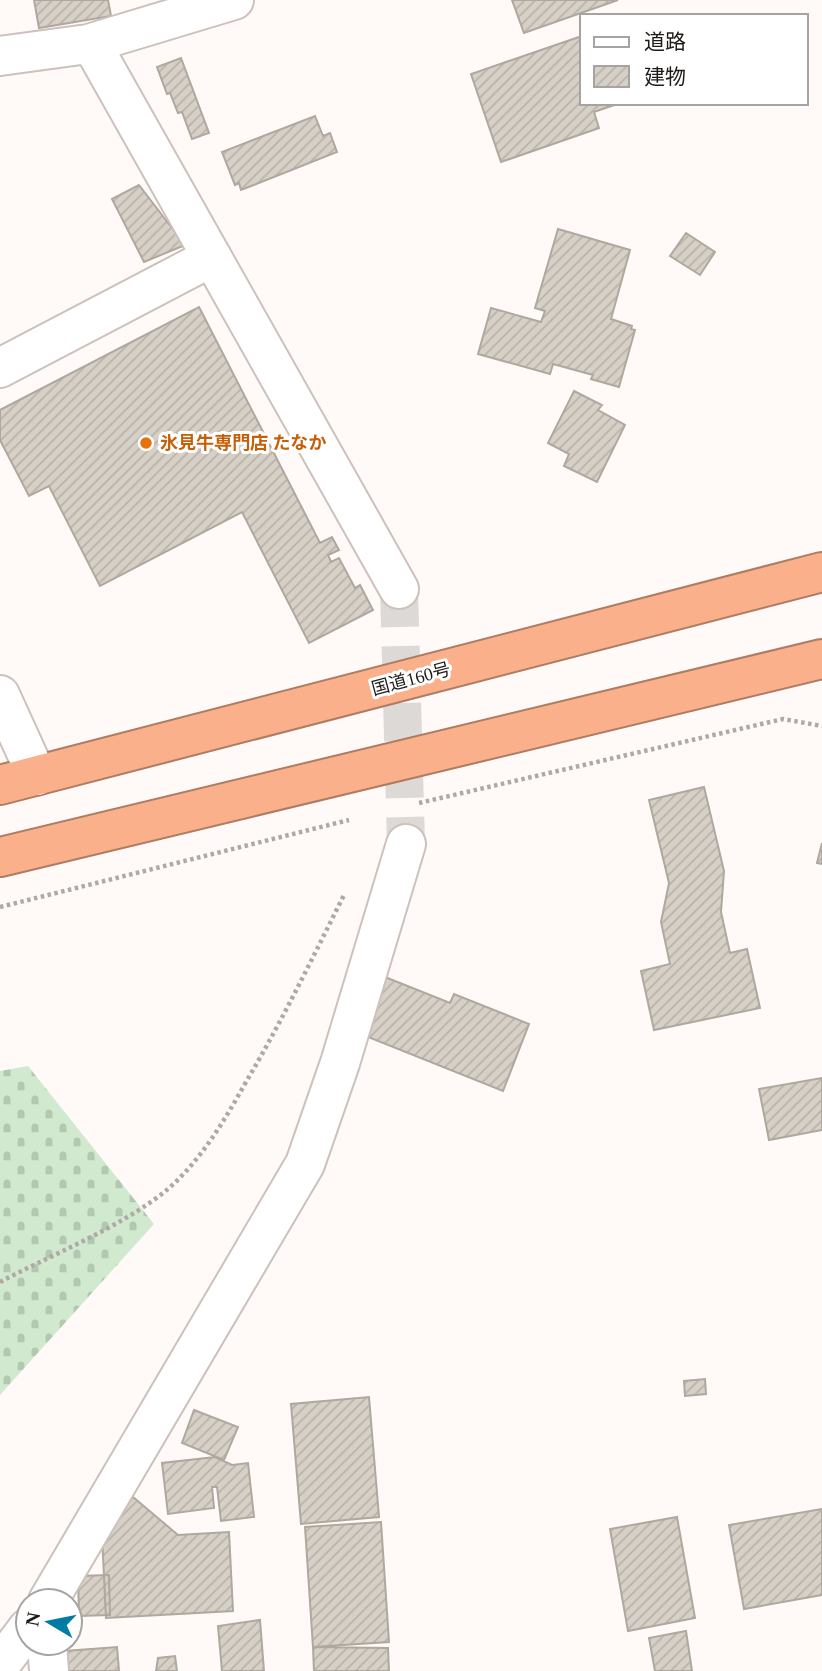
<svg xmlns="http://www.w3.org/2000/svg" width="822" height="1671" font-family="'Times New Roman','Noto Sans JP',serif">
<defs>
<pattern id="cemetery-stones" width="16" height="16" patternUnits="userSpaceOnUse" patternTransform="scale(1.75)"><rect width="16" height="16" fill="#d1eacf"/><path d="M2 7V4a2 2 0 0 1 4 0v3zM10 15v-3a2 2 0 0 1 4 0v3z" fill="#b3c8b1"/></pattern>
<pattern id="building-hatch" width="6" height="6" patternUnits="userSpaceOnUse" patternTransform="scale(1.75)"><rect width="6" height="6" fill="#d7d0c6"/><path d="M-1 1l2-2M0 6l6-6M5 7l2-2" fill="none" stroke="#b8b2aa"/></pattern>
</defs>
<rect width="100%" height="100%" fill="#fffaf7"/>
<path fill="url(#cemetery-stones)" d="M 28,1066 L 154,1224 L 0,1395 L 0,1071 Z"/>
<path fill="url(#building-hatch)" stroke="#afa89e" stroke-width="2" d="M 34,0 L 108,0 L 111,16 L 39,28 Z
M 512,0 L 618,0 L 524,33 Z
M 582,36 L 582,103 L 620,103 L 594,112 L 599,128 L 501,162 L 471,74 Z
M 181,58 L 209,133 L 192,139 L 182,112 L 178,113 L 170,93 L 167,94 L 157,67 Z
M 315,116 L 323,136 L 330,133 L 337,152 L 241,190 L 239,183 L 235,185 L 222,152 Z
M 139,185 L 185,245 L 144,262 L 112,199 Z
M 558,229 L 630,250 L 611,319 L 632,326 L 631,329 L 635,330 L 619,387 L 591,379 L 593,375 L 553,364 L 550,374 L 478,354 L 491,308 L 541,322 L 545,311 L 535,308 Z
M 686,233 L 715,252 L 700,275 L 670,256 Z
M 199,307 L 320,543 L 332,537 L 339,550 L 328,555 L 331,562 L 339,558 L 355,588 L 360,585 L 373,610 L 309,643 L 242,512 L 100,586 L 49,486 L 29,496 L 0,440 L 0,410 Z
M 574,391 L 602,405 L 598,410 L 625,425 L 597,482 L 564,466 L 569,454 L 548,443 Z
M 704,787 L 724,871 L 721,912 L 730,953 L 747,949 L 760,1008 L 654,1030 L 641,971 L 670,964 L 661,922 L 669,883 L 649,800 Z
M 822,843 L 822,864 L 817,863 Z
M 380,975 L 450,1003 L 454,994 L 529,1024 L 503,1091 L 358,1033 Z
M 822,1078 L 822,1130 L 769,1140 L 759,1089 Z
M 705,1379 L 706,1394 L 685,1396 L 684,1381 Z
M 369,1397 L 379,1517 L 301,1524 L 291,1404 Z
M 194,1410 L 238,1427 L 224,1460 L 182,1443 Z
M 215,1457 L 232,1465 L 248,1463 L 254,1517 L 221,1521 L 217,1487 L 212,1487 L 214,1508 L 168,1514 L 162,1463 Z
M 133,1497 L 178,1535 L 229,1532 L 233,1611 L 106,1618 L 102,1535 Z
M 822,1509 L 822,1595 L 744,1609 L 729,1525 Z
M 677,1517 L 695,1618 L 628,1631 L 610,1529 Z
M 381,1522 L 389,1642 L 313,1647 L 305,1527 Z
M 109,1575 L 110,1615 L 79,1616 L 78,1576 Z
M 260,1620 L 264,1671 L 222,1671 L 218,1626 Z
M 686,1631 L 692,1671 L 655,1671 L 649,1638 Z
M 117,1647 L 119,1671 L 67,1671 L 65,1651 Z
M 313,1647 L 388,1648 L 389,1671 L 314,1671 Z
M 175,1656 L 177,1671 L 156,1671 L 158,1658 Z"/>
<g fill="none" stroke-linecap="round" stroke-linejoin="round">
<path stroke="#ddd9d6" stroke-width="38" stroke-dasharray="38 19" stroke-linecap="butt" d="M 399,589 L 406,844"/>
<g stroke="#cdc1bb" stroke-width="42">
<path id="street" d="M 91,43 L 399,589
M 0,56 L 88,44 L 234,0
M 0,368 L 212,257
M 0,695 L 37,776
M 48,1601 L 305,1164 L 340,1063 L 406,844
M 47,1643 L 49,1671
M 0,1665 L 28,1628"/>
</g>
<g stroke="#ad7c63" stroke-width="42">
<path id="highway" d="M 0,785 L 822,572
M 0,857 L 822,659"/>
</g>
<path stroke="#aea9a7" stroke-width="4.5" stroke-dasharray="3.5 3.5" stroke-linecap="butt" d="M 419,803 L 783,719 L 822,726
M 0,907 L 349,820
M 0,1282 C 53,1254 122,1227 168,1189 C 202,1159 224,1121 246,1082 C 282,1021 313,957 345,893"/>
<use href="#street" stroke="#fff" stroke-width="38"/>
<use href="#highway" stroke="#fab08b" stroke-width="38"/>
</g>
<circle fill="#e8710a" stroke="#fff" stroke-width="2.5" cx="146" cy="443" r="7"/>
<g text-anchor="middle" stroke-width="6" stroke-linejoin="round" paint-order="stroke">
<g font-size="18" font-weight="bold" fill="#c56008" stroke="#fff" text-anchor="start">
<text x="160" y="449">氷見牛専門店 たなか</text>
</g>
<g font-size="18" fill="#1f1b19" stroke="#fff">
<text transform="translate(411 679) rotate(-15)" y="6">国道160号</text>
</g>
</g>
<rect x="580" y="14" width="228" height="91" fill="#ffffff" stroke="#a5a4a3" stroke-width="2"/>
<rect x="594" y="37" width="35" height="10" fill="#ffffff" stroke="#a5a4a3" stroke-width="2"/>
<text x="644" y="49" font-size="21" fill="#1f1b19">道路</text>
<rect x="594" y="66" width="35" height="21" fill="url(#building-hatch)" stroke="#a5a4a3" stroke-width="2"/>
<text x="644" y="84" font-size="21" fill="#1f1b19">建物</text>
<g transform="translate(49 1622) rotate(280)"><circle r="33" fill="#ffffff" stroke="#a5a4a3" stroke-width="2"/>
<path d="M0-5L12 26L0 18L-12 26Z" fill="#007ba2"/>
<text y="-10" font-size="19" font-weight="bold" text-anchor="middle" fill="#1f1b19">N</text>
</g>
</svg>
